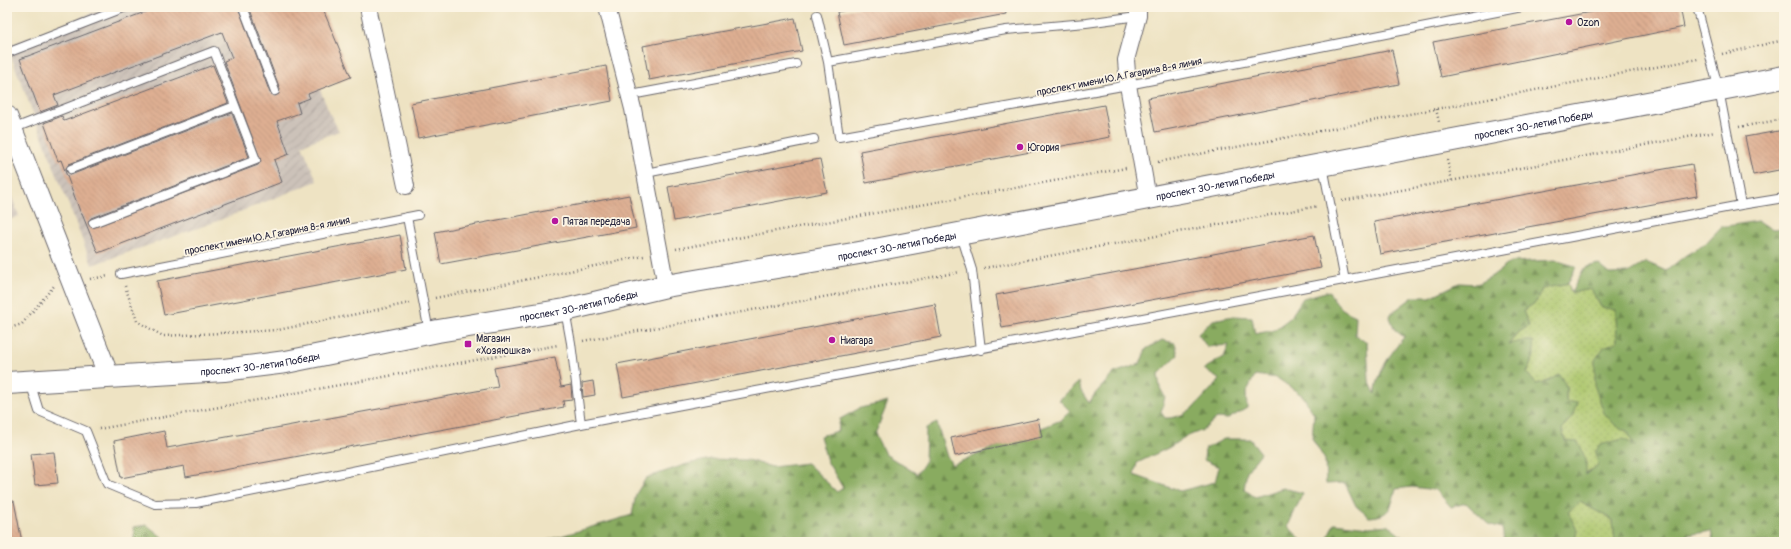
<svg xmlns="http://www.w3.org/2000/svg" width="1791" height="549" font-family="Pangolin,sans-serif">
<defs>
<pattern id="industrial-furrows" width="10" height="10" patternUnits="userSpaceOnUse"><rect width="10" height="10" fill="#ccc2b9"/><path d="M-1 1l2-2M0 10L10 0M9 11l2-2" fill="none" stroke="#afa6a0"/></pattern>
<pattern id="green-dots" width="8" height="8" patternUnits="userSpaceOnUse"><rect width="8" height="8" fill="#acc66c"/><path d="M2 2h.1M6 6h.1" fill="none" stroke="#94aa5e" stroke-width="1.8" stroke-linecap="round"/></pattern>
<pattern id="forest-firs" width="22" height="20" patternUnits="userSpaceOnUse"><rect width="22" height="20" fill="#89ab60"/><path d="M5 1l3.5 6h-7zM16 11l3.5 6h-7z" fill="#708b50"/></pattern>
<pattern id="building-back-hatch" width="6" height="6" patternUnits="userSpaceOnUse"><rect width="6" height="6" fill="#deaf92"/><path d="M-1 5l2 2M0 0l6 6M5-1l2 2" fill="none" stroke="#be967f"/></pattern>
</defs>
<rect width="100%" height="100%" fill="#fcf5e5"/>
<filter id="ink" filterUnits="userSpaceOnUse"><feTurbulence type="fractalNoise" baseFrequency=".025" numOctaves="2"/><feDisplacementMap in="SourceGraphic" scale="8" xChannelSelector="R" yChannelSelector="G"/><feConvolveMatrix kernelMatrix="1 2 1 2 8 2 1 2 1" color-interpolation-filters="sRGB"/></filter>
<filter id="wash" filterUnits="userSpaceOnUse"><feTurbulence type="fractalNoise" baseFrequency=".012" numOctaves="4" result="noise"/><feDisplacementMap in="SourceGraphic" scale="16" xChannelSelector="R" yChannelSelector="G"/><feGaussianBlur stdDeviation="0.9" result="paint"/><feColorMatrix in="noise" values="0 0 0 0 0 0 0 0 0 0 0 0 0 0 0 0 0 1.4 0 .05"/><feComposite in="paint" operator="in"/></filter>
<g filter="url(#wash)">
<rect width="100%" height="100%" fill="#eee3c3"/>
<path fill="url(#industrial-furrows)" d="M 107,7 L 287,7 L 329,112 L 339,131 L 302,145 L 317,181 L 215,222 L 92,265 L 7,46 Z
M 7,184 L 19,216 L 7,221 Z"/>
<path fill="url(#green-dots)" stroke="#677454" d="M 1568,283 L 1571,293 L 1591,289 L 1601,307 L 1616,309 L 1617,342 L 1604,347 L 1615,425 L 1628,432 L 1634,445 L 1623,439 L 1601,446 L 1596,451 L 1598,465 L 1585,475 L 1586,460 L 1565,441 L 1562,428 L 1572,417 L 1566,401 L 1566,386 L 1549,381 L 1536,384 L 1527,373 L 1534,355 L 1508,345 L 1519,332 L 1529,326 L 1523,311 L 1536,302 L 1542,289 Z
M 1580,502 L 1613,520 L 1615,542 L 1558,542 L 1576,530 L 1568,512 Z"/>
<path fill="url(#forest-firs)" stroke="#56664e" d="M 1757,221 L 1773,229 L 1784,228 L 1784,542 L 1713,542 L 1711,531 L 1688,535 L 1681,542 L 1615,542 L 1613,520 L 1580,502 L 1568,512 L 1577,530 L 1575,541 L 1503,542 L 1504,540 L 1502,528 L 1488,524 L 1466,503 L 1451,507 L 1436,490 L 1412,487 L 1396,489 C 1391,508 1390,516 1369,517 L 1356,506 L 1345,483 L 1326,484 L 1325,460 L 1312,438 L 1314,414 L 1303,396 L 1277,378 L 1255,375 L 1246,393 L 1247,408 L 1228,419 L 1217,418 L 1203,430 L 1183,438 L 1170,447 L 1137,463 L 1134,475 L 1180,491 L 1215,482 L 1219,467 L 1204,460 L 1205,449 L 1224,439 L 1250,439 L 1261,453 L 1247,471 L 1244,489 L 1255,497 L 1283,488 L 1303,493 L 1288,526 L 1303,542 L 541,542 L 632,515 L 636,494 L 646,478 L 687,464 L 711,459 L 748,460 L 772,467 L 807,463 L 837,492 L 843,488 L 827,461 L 820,436 L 838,431 L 840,419 L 860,408 L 888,402 L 875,434 L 885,454 L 917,474 L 925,462 L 926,428 L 937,423 L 946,454 L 952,465 L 1061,420 L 1070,411 L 1059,400 L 1079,382 L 1081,391 L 1089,403 L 1094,395 L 1114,373 L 1140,364 L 1146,349 L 1162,340 L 1175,343 L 1178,355 L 1158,375 L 1160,388 L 1165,397 L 1161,412 L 1165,418 C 1191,419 1203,395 1220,380 L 1204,369 L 1224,357 L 1229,345 L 1207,347 L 1198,334 L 1213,320 L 1233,316 L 1252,317 L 1255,334 L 1274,330 L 1290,318 L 1303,298 L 1329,291 C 1335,305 1342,310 1356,316 L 1355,335 L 1367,343 L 1369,380 L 1375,394 C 1379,369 1389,356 1404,337 L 1395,330 L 1389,315 L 1413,297 L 1430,297 L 1459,283 L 1477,284 L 1492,276 L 1511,262 L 1557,260 L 1576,267 L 1568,283 L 1542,289 L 1536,302 L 1523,311 L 1529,326 L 1519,332 L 1508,344 L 1523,341 L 1533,341 L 1534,355 L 1527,373 L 1536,384 L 1549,381 L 1559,374 L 1566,386 L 1566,401 L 1577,403 L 1572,417 L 1562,428 L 1565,441 L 1578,442 L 1586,460 L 1586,475 L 1598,465 L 1596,451 L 1600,445 L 1623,439 L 1633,444 L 1628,432 L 1615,425 L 1604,413 L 1595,387 L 1595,360 L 1604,347 L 1617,342 L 1616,310 L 1601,307 L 1591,289 L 1571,293 L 1584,268 L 1598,264 L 1610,274 L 1628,273 L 1646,262 L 1666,271 L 1686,255 L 1705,244 L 1721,227 Z
M 1334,523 L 1369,527 L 1388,525 L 1407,541 L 1326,542 Z
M 147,525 L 162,537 L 165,542 L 134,542 L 134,527 Z"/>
<g id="blocks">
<path fill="url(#building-back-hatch)" d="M 158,7 L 238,7 L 270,93 L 275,96 L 279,94 L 280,89 L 249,7 L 322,7 L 351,77 L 308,94 L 310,98 L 297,103 L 300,113 L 277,121 L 289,154 L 274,160 L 282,182 L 98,253 L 82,214 L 81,214 L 61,160 L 58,161 L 44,123 L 62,116 L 64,121 L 213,65 L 228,103 L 69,164 L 66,168 L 66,171 L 70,174 L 73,174 L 232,113 L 249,157 L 91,218 L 88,223 L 92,228 L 258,165 L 261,161 L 224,61 L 232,58 L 222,32 L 54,95 L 58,105 L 40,112 L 20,59 Z
M 862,7 L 1005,7 L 1006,14 L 844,45 L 837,12 Z
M 1617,7 L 1680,7 L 1684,27 L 1441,77 L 1433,42 Z
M 795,18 L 802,51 L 649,80 L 643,46 Z
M 1392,50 L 1399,84 L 1155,132 L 1148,98 Z
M 606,66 L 612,101 L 418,138 L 411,103 Z
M 1104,105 L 1110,137 L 866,183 L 860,151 Z
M 1784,130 L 1784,169 L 1753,175 L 1745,137 Z
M 820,159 L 827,192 L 674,221 L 668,187 Z
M 1692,164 L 1697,196 L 1380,254 L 1374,222 Z
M 629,195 L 636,228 L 441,264 L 435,232 Z
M 400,235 L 406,269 L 164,315 L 157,281 Z
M 1314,235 L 1321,268 L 1002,328 L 996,295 Z
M 935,304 L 941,337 L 623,397 L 617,364 Z
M 555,357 L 561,387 L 571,385 L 572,400 L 563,401 L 564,407 L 186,477 L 184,466 L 121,478 L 114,441 L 164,431 L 167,448 L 498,387 L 494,368 Z
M 593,381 L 595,395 L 583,397 L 582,383 Z
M 1038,419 L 1042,437 L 955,456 L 951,438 Z
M 54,452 L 58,483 L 35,485 L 31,454 Z
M 14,501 L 22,542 L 7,542 L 7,502 Z"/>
</g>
</g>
<g filter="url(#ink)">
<use href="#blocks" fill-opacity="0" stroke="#69666b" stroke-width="1"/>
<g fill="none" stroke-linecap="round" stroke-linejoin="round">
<g stroke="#69666b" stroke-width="10">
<path id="service" d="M 243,7 L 275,91
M 1697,7 L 1719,90 L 1741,205 L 1784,198
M 817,15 L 828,62 L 839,137 L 1128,85 L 1522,7
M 7,53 L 126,7
M 828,62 L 1006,30 L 1086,23 L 1138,16
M 631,95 L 796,64
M 12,129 L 214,51 L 256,160 L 93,223
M 1323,166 L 1345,281
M 71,169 L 235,106
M 646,173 L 814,139
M 407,217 L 429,332
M 961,235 L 972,270 L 981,350
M 121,274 L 418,215
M 565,310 L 571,343 L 581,424
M 30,382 L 39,411 L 86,431 L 107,484 L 155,504 L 196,503 L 581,424 L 1741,205"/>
</g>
<g stroke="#69666b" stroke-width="18">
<path id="minor" d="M 368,7 L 406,186
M 607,7 L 633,109 L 666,286
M 1138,7 L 1138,16 L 1126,60 L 1128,85 L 1148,199"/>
</g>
<g stroke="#69666b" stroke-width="22">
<path id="tertiary" d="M 7,116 L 109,377"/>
</g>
<g stroke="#69666b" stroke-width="24">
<g id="primary">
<path id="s1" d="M 7,383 L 224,370 L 286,362 L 438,331 L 565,310 L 666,286 L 859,253 L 1784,77"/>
</g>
</g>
<path stroke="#69666b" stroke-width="2.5" stroke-dasharray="1 3" stroke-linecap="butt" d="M 1722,54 L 1784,40
M 1436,109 L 1439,122
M 1739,127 L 1784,119
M 1447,160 L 1452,181
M 1158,162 L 1698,59
M 1342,201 L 1715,132
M 676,249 L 1126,168
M 984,268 L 1318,206
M 90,279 L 109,276
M 125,286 L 137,321 L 163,336 L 278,330 L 410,303
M 435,298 L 644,256
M 7,329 L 22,324 L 54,286
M 583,341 L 960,272
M 99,429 L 558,345"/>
<use href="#service" stroke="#fff" stroke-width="8"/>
<use href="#minor" stroke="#fff" stroke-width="16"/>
<use href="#tertiary" stroke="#fff" stroke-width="20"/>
<use href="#primary" stroke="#fff" stroke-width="22"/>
</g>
</g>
<g fill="#b5179e" stroke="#fcf5e5" stroke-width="1.5">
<circle cx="1569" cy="22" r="4"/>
<circle cx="1020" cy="147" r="4"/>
<circle cx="555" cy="221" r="4"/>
<circle cx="832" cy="340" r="4"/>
<rect x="464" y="340" width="8" height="8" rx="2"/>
</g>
<g text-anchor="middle" stroke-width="3.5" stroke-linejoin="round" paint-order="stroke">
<g font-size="10" fill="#22223b" stroke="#fcf5e5" text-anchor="start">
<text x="1577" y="26">Ozon</text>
<text x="1028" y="151">Югория</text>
<text x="563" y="225">Пятая передача</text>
<text x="476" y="342">Магазин<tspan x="476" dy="12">«Хозяюшка»</tspan></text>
<text x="840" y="344">Ниагара</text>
</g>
<g font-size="10" fill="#22223b" stroke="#fcf5e5">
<text transform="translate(1119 76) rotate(-11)" y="4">проспект имени Ю.А.Гагарина 8-я линия</text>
<text dy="4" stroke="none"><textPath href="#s1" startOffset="1550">проспект 30-летия Победы</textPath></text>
<text dy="4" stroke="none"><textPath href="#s1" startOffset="1226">проспект 30-летия Победы</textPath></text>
<text transform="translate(267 235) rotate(-11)" y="4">проспект имени Ю.А.Гагарина 8-я линия</text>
<text dy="4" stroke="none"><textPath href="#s1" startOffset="902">проспект 30-летия Победы</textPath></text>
<text dy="4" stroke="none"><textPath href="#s1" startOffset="578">проспект 30-летия Победы</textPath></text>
<text dy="4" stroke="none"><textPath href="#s1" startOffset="254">проспект 30-летия Победы</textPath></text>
</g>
</g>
<rect width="1791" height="549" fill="none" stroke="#fcf5e5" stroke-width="24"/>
</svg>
